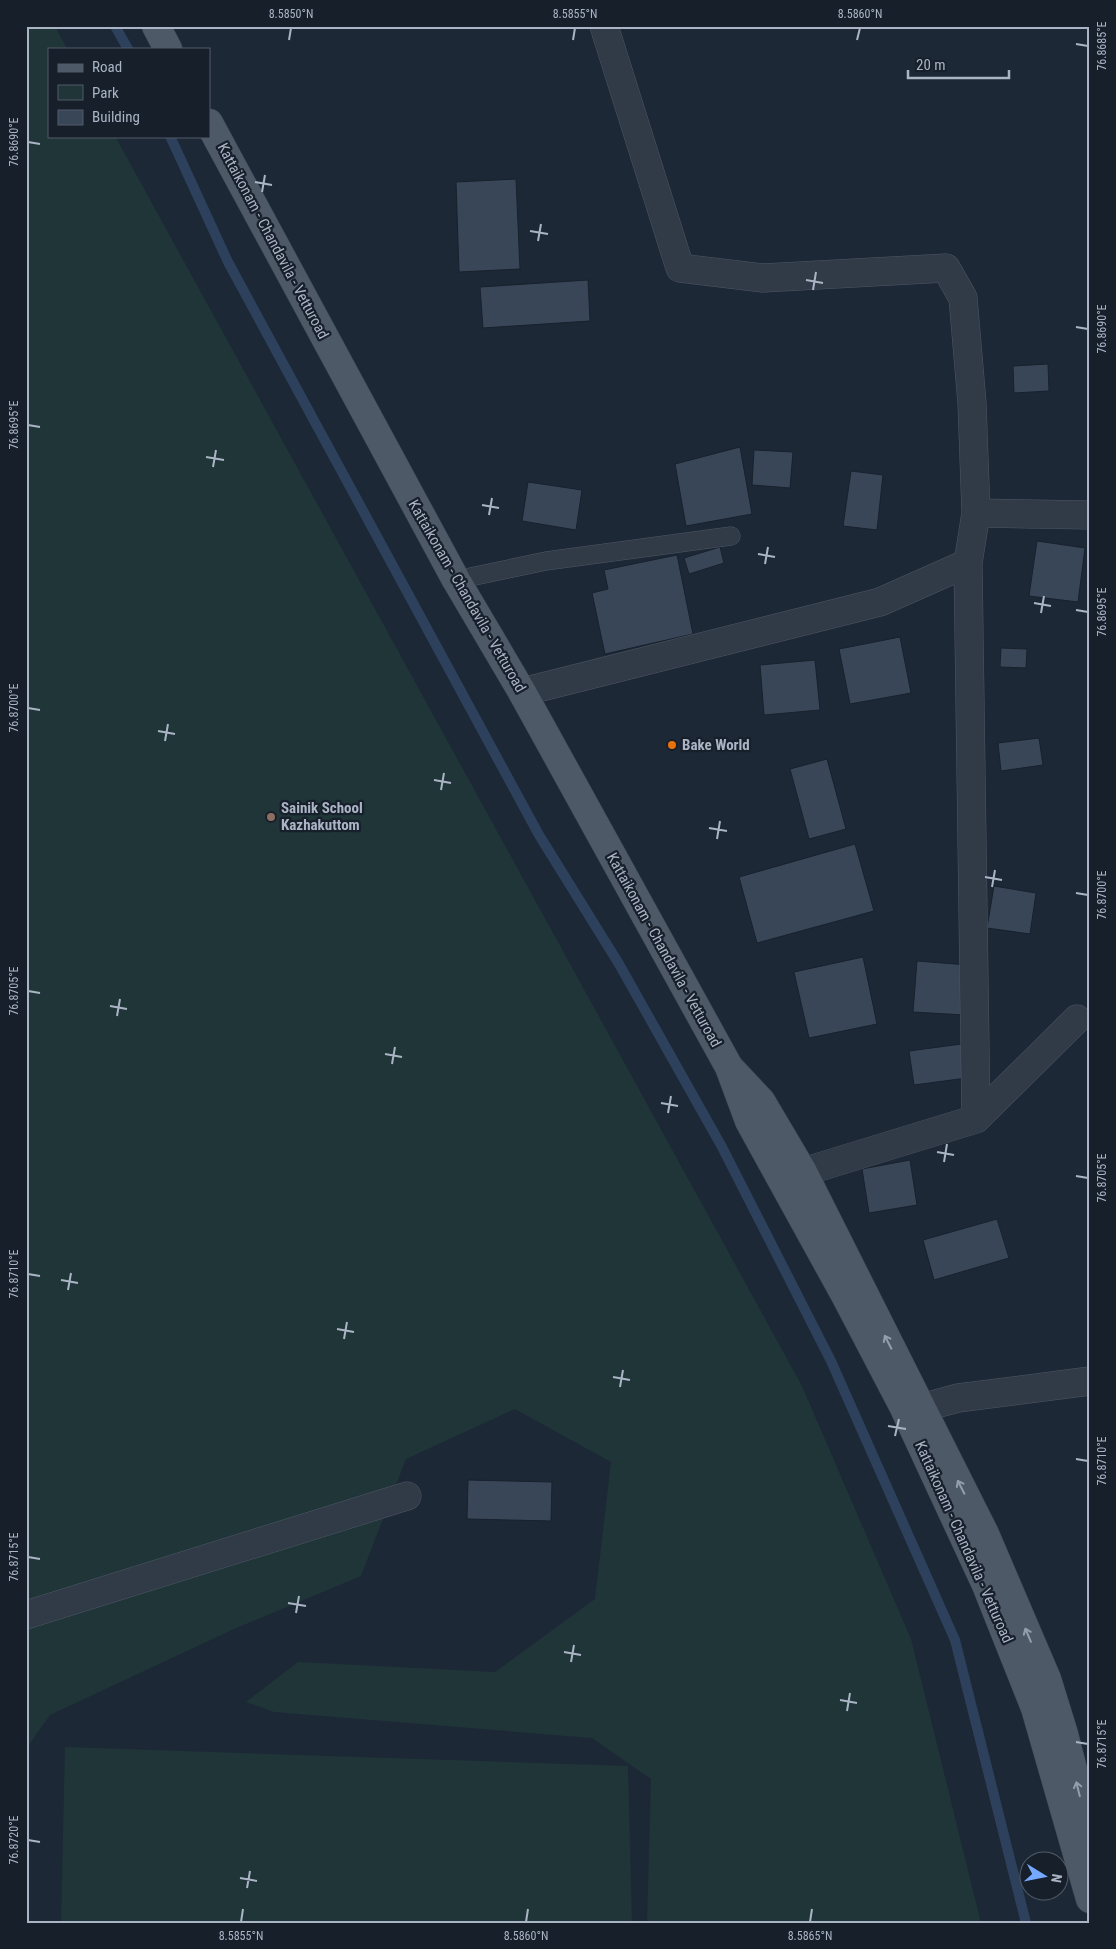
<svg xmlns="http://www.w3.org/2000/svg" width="1116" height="1949" font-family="'Roboto Condensed',sans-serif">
<rect width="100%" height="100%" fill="#1d2836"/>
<path fill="#1f3538" d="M 26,26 L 55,26 L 67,49 L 49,49 L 49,136 L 115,136 L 802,1386 L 911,1639 L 981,1923 L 647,1923 L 651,1779 L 592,1738 L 274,1712 L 246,1702 L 298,1662 L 495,1672 L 595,1599 L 611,1462 L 515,1409 L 406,1459 L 361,1576 L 234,1629 L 50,1715 L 26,1749 Z
M 65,1747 L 628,1766 L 632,1923 L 61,1923 Z"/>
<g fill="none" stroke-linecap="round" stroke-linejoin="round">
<path stroke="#2d415d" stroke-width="10" d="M 115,26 L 128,49
M 170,136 L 228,262 L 539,835 L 619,964 L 722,1147 L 831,1361 L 955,1640 L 1026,1923"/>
</g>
<path fill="#394658" stroke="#18212d" d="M 516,179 L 520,269 L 459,272 L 456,182 Z
M 588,280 L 590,321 L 483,328 L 480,287 Z
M 1048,364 L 1049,391 L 1014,393 L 1013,366 Z
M 740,447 L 752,514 L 686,526 L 675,464 Z
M 754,450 L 793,452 L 790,488 L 752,485 Z
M 851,471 L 883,475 L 877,530 L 843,526 Z
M 528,482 L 582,490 L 576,530 L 522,521 Z
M 1037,541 L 1085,548 L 1078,602 L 1029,596 Z
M 720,547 L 724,563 L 689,574 L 684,558 Z
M 677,555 L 693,634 L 605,654 L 592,593 L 608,589 L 604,570 Z
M 900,637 L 911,693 L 850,704 L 839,649 Z
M 1001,648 L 1027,649 L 1026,668 L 1000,667 Z
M 815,660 L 820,710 L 764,715 L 760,665 Z
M 1039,738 L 1043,765 L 1001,771 L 998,743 Z
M 827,759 L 846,829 L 809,839 L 790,769 Z
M 855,844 L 874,911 L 757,943 L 739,877 Z
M 994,886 L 1036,893 L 1030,934 L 987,928 Z
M 863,957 L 877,1024 L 809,1038 L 794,972 Z
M 917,961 L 968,965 L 965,1015 L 913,1012 Z
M 969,1043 L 974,1077 L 914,1085 L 909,1051 Z
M 910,1160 L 917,1205 L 869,1213 L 862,1169 Z
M 997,1219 L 1009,1258 L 934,1280 L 923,1240 Z
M 468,1480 L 552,1482 L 551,1521 L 467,1519 Z"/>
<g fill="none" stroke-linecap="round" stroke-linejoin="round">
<g stroke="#4e5765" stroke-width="19">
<path id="service" d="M 456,580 L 546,561 L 731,536"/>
</g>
<g stroke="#4e5765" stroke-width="29">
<path id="minor" d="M 604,26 L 680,268 L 763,278 L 946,268 L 963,298 L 972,403 L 976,513
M 968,563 L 976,1119
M 522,692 L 880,602 L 968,563 L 976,513 L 1090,515
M 803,1172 L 976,1119 L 1077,1019
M 921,1408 L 958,1398 L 1090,1381
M 26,1615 L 407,1496"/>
</g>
<g stroke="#3a4350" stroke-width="29">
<path id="primary" d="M 156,26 L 168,49
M 209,123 L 456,580 L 522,692 L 729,1067
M 1090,1836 L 1064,1734 L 1047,1679 L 985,1534 L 803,1172 L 761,1101 L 729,1067 L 749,1121 L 846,1297 L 903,1406 L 986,1585 L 1035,1708 L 1090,1899"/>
</g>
<use href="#service" stroke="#313a47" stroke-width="18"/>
<use href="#minor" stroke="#313a47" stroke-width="28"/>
<use href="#primary" stroke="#4e5967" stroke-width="28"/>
</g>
<defs><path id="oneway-shaft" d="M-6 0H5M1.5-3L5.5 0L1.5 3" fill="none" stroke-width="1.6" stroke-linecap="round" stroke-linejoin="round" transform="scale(1.25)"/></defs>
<g stroke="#939dae">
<use href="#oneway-shaft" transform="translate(888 1342) rotate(-117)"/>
<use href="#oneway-shaft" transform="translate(961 1487) rotate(-117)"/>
<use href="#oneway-shaft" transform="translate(1028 1635) rotate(-113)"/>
<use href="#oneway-shaft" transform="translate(1078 1789) rotate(-104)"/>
</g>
<path fill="none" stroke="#aab4c5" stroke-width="2" d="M 289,40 L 291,28M 573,40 L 575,28M 857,40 L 860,28M 1076,44 L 1088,46M 28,142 L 40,144M 255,182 L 272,185M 262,192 L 265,175M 530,231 L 548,234M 538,241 L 541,224M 806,280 L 823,283M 813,290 L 816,272M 1076,327 L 1088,329M 28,425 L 40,427M 206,457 L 224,460M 213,467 L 216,450M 482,505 L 499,508M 489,515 L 492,498M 758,554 L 775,557M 765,564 L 768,547M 1034,603 L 1051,606M 1076,610 L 1088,612M 1041,613 L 1044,596M 28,708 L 40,710M 158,731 L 175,734M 165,741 L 168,724M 434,780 L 451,783M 441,790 L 444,773M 709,828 L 727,831M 717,839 L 720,821M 985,877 L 1002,880M 992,887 L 995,870M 1076,893 L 1088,895M 28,991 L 40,993M 110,1006 L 127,1009M 117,1016 L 120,999M 385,1054 L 402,1057M 392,1064 L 395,1047M 661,1103 L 678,1106M 668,1113 L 671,1096M 937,1152 L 954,1155M 944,1162 L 947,1144M 1076,1176 L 1088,1178M 28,1274 L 40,1276M 61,1280 L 78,1283M 68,1290 L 71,1273M 337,1329 L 354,1332M 344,1339 L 347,1322M 613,1377 L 630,1380M 620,1387 L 623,1370M 888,1426 L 906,1429M 895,1436 L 899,1419M 1076,1459 L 1088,1461M 28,1557 L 40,1559M 288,1603 L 306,1606M 296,1613 L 299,1596M 564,1652 L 581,1655M 571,1662 L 574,1645M 840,1700 L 857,1703M 847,1711 L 850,1693M 1076,1742 L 1088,1744M 28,1840 L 40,1842M 240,1878 L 257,1881M 247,1888 L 250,1871M 241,1922 L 243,1909M 526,1922 L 528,1909M 810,1922 L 812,1909"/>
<circle fill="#e8710a" stroke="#171f2b" stroke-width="2" cx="672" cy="745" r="5"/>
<circle fill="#8d6e63" stroke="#171f2b" stroke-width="2" cx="271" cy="817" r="5"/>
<g text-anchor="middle" stroke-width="4.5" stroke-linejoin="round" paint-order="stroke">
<g font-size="15" fill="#aab4c5" stroke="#171f2b">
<text transform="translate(273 241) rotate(62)" y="5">Kattaikonam - Chandavila - Vetturoad</text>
<text transform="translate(467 596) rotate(60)" y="5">Kattaikonam - Chandavila - Vetturoad</text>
<text transform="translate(664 950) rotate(61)" y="5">Kattaikonam - Chandavila - Vetturoad</text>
<text transform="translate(964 1542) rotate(66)" y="5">Kattaikonam - Chandavila - Vetturoad</text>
</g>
<g font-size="15" font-weight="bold" fill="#aab4c5" stroke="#171f2b" text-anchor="start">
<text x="682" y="750">Bake World</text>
<text x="281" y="813">Sainik School<tspan x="281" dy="17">Kazhakuttom</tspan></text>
</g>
</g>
<rect width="1116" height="1949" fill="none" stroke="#171f2b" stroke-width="55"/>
<rect x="48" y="48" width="162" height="90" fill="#171f2b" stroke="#525b69"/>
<rect x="58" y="64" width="25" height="8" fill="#4e5967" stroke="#525b69"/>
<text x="92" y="72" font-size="15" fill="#aab4c5">Road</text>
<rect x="58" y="85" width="25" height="15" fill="#1f3538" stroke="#525b69"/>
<text x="92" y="98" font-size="15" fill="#aab4c5">Park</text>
<rect x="58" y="110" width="25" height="15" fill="#394658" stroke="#525b69"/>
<text x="92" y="122" font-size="15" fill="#aab4c5">Building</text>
<g transform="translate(1044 1876) rotate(100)"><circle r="24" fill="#171f2b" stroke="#525b69"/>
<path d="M0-4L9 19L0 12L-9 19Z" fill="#75a9ff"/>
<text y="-8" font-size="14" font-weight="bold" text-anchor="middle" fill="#aab4c5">N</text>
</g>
<path d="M908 70v8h101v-8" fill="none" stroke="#aab4c5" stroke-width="2.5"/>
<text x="916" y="70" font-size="15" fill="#aab4c5" stroke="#171f2b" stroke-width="4" paint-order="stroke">20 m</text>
<rect x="28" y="28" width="1060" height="1894" fill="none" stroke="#aab4c5" stroke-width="2"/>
<g font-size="12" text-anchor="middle" fill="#aab4c5">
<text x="291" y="18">8.5850°N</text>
<text x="575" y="18">8.5855°N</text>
<text x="860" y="18">8.5860°N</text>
<text transform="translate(1102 46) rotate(-90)" y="4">76.8685°E</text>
<text transform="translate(14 142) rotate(-90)" y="4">76.8690°E</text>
<text transform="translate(1102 329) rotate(-90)" y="4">76.8690°E</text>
<text transform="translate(14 425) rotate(-90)" y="4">76.8695°E</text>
<text transform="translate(1102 612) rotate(-90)" y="4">76.8695°E</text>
<text transform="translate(14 708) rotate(-90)" y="4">76.8700°E</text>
<text transform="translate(1102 895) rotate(-90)" y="4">76.8700°E</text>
<text transform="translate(14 991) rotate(-90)" y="4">76.8705°E</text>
<text transform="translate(1102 1178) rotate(-90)" y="4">76.8705°E</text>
<text transform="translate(14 1274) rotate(-90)" y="4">76.8710°E</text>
<text transform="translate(1102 1461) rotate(-90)" y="4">76.8710°E</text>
<text transform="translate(14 1557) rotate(-90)" y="4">76.8715°E</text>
<text transform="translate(1102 1744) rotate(-90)" y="4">76.8715°E</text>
<text transform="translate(14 1840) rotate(-90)" y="4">76.8720°E</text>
<text x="241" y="1940">8.5855°N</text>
<text x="526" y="1940">8.5860°N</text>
<text x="810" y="1940">8.5865°N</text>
</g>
</svg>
